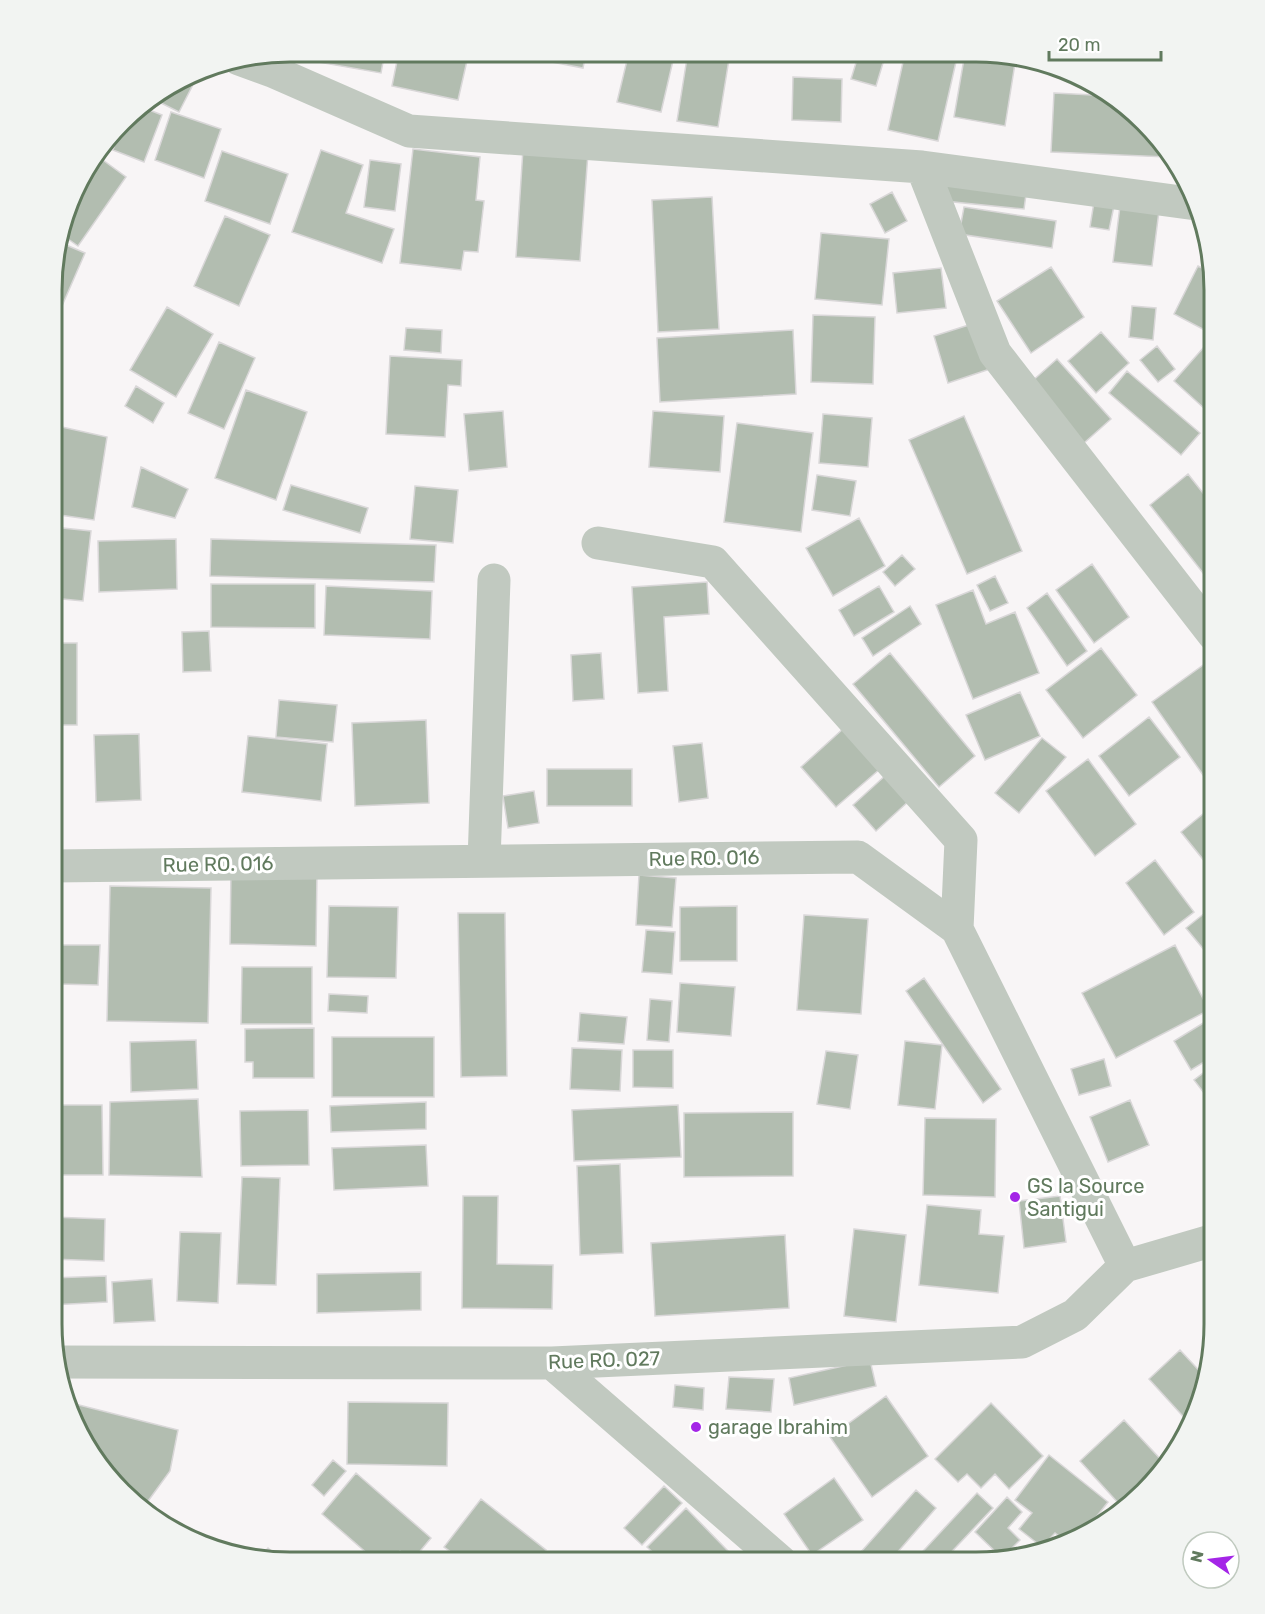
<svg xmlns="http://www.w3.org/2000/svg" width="1265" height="1614" font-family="Rubik,sans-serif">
<rect width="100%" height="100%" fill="#f8f5f6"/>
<path fill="#b2bdb0" stroke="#d9d7d8" stroke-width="1.5" d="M 314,51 L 385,51 L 381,73 L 312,61 Z
M 399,51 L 469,52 L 458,100 L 392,86 Z
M 542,52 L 586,52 L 583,68 L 541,60 Z
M 629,52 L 675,52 L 661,112 L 617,102 Z
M 688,52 L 730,53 L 718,127 L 677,121 Z
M 859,53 L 886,53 L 876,86 L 851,79 Z
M 905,53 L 958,53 L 938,141 L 888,130 Z
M 965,53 L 1000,53 L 1016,57 L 1005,126 L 954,117 Z
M 200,71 L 179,112 L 153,99 L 154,98 Z
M 793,77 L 842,79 L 841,122 L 792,120 Z
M 1054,93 L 1112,96 L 1167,157 L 1051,152 Z
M 139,106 L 162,115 L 144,162 L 113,150 L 122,122 Z
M 171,112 L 221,129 L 204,178 L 155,160 Z
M 413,149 L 480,157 L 476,200 L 484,201 L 478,252 L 464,251 L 461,270 L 400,263 Z
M 523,149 L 588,153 L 580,261 L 516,257 Z
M 321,150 L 363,165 L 346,213 L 394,229 L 382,263 L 292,232 Z
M 222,151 L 288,174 L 270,224 L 205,201 Z
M 96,155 L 126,177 L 78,246 L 61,234 L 83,171 Z
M 370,160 L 401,164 L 395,211 L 364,207 Z
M 946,180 L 1027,187 L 1024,209 L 944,201 Z
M 892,192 L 907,221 L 885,233 L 870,204 Z
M 712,197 L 719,329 L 658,332 L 652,200 Z
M 1094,202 L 1114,206 L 1109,230 L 1090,227 Z
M 1120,206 L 1159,211 L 1152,266 L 1113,262 Z
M 964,207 L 1056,221 L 1052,248 L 959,234 Z
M 225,216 L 270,235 L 239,306 L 194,286 Z
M 821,233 L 889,239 L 882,305 L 815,299 Z
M 59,242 L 85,253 L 55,322 L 53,321 L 53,258 Z
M 1198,266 L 1212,273 L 1214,335 L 1174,314 Z
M 1051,267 L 1084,317 L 1031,353 L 997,301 Z
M 941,268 L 946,308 L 897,313 L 893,273 Z
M 1132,306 L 1156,308 L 1153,340 L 1129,337 Z
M 167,307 L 213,334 L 176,397 L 130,370 Z
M 813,315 L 875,317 L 873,384 L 811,382 Z
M 975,323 L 990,369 L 948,383 L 934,336 Z
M 53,324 L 61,328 L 53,348 Z
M 406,328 L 442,330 L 441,353 L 404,350 Z
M 793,330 L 796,394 L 660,402 L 657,338 Z
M 1101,332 L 1129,363 L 1096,393 L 1068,361 Z
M 1211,339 L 1214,342 L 1214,401 L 1206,410 L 1174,381 Z
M 219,342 L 255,358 L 224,429 L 188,413 Z
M 1157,346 L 1175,369 L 1158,382 L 1140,360 Z
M 390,356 L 462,360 L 461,386 L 448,385 L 445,437 L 386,434 Z
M 1057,359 L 1111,419 L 1084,443 L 1030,383 Z
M 1127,371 L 1200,433 L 1181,455 L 1109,393 Z
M 136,386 L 164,403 L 153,423 L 125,406 Z
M 246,390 L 307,412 L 276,500 L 215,478 Z
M 503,411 L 507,467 L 469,471 L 464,414 Z
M 653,411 L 724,416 L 720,472 L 649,467 Z
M 823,414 L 872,418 L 868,467 L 819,463 Z
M 964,416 L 1022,551 L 967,574 L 909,440 Z
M 737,423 L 813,433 L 801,532 L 724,522 Z
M 53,425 L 107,437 L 94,520 L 53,514 Z
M 141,467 L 188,489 L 175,518 L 132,507 Z
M 1188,474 L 1214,507 L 1214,579 L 1210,582 L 1150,505 Z
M 817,475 L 856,481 L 850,516 L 812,510 Z
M 291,485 L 368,508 L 360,533 L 283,510 Z
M 415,486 L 458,490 L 453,543 L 410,539 Z
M 859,518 L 885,566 L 833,596 L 806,548 Z
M 53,527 L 91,531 L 83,601 L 52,598 Z
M 176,539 L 177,589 L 99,592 L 98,541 Z
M 211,539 L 436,545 L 434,582 L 210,576 Z
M 902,555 L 915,569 L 895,586 L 883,572 Z
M 1092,564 L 1129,617 L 1094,643 L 1056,590 Z
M 995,576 L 1008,603 L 990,611 L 977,585 Z
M 707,582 L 709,614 L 664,617 L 668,691 L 638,693 L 632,587 Z
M 211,584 L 315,584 L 315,628 L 211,627 Z
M 326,586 L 432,591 L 430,639 L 324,635 Z
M 879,586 L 894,612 L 854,636 L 839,610 Z
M 973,590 L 986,624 L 1015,612 L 1039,673 L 973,699 L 936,605 Z
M 1047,593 L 1087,651 L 1067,666 L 1027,608 Z
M 910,606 L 921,624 L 873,656 L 862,638 Z
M 209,631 L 211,671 L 183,672 L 182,632 Z
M 52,643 L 77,643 L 77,725 L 52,725 Z
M 1101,648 L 1137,695 L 1083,738 L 1046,690 Z
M 601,653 L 604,699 L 573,701 L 571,655 Z
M 890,653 L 975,756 L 939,787 L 853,684 Z
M 1206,663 L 1214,675 L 1214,783 L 1210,785 L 1152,702 Z
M 1020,692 L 1040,736 L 985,760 L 966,715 Z
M 279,700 L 337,705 L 333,742 L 276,737 Z
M 1149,717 L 1180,757 L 1129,796 L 1099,756 Z
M 426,720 L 429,803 L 355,806 L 352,723 Z
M 844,728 L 880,769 L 836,807 L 801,767 Z
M 139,734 L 141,800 L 96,802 L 94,735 Z
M 248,736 L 327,744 L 321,801 L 242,792 Z
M 1042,738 L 1066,757 L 1019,813 L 995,793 Z
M 702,743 L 708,798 L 679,802 L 673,746 Z
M 1088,759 L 1136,824 L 1095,856 L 1046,791 Z
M 547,769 L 632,769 L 632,806 L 547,806 Z
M 887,774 L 910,800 L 876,831 L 853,805 Z
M 534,791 L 539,823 L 508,828 L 503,796 Z
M 1214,805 L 1214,873 L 1181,832 Z
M 1155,860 L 1194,912 L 1164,935 L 1126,883 Z
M 231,869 L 317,871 L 316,946 L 230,944 Z
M 639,875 L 676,878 L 672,927 L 636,925 Z
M 110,886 L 211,888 L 208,1023 L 107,1021 Z
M 329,906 L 398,907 L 396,978 L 327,977 Z
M 737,906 L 737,961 L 680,961 L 680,907 Z
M 1210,909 L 1214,914 L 1214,962 L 1186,928 Z
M 458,913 L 505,913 L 507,1076 L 461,1077 Z
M 804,915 L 868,919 L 861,1014 L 797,1010 Z
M 646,930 L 675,932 L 672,974 L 642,972 Z
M 60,945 L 100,945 L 98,985 L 59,984 Z
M 1175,945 L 1209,1010 L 1116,1058 L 1082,993 Z
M 242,967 L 312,967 L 312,1024 L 241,1024 Z
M 924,978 L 1001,1089 L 983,1103 L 906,991 Z
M 680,983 L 735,987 L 731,1036 L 677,1032 Z
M 329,994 L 368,996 L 367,1013 L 328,1011 Z
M 650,999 L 672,1001 L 669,1042 L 647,1040 Z
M 580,1013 L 627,1017 L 624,1044 L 578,1041 Z
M 1213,1017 L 1214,1056 L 1191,1070 L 1174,1041 Z
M 314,1028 L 314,1078 L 253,1078 L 253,1062 L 245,1062 L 245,1029 Z
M 332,1037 L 434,1037 L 434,1097 L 332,1097 Z
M 196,1040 L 198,1089 L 131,1092 L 130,1042 Z
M 905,1041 L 942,1045 L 935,1109 L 898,1105 Z
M 572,1048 L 622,1050 L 620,1091 L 570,1089 Z
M 633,1050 L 673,1050 L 673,1088 L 633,1087 Z
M 826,1051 L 858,1055 L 850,1109 L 817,1104 Z
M 1104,1059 L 1111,1086 L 1079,1095 L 1071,1069 Z
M 1214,1065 L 1214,1106 L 1194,1080 Z
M 198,1099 L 202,1177 L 109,1175 L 110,1102 Z
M 1130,1100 L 1149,1145 L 1108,1162 L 1090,1117 Z
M 426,1102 L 426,1129 L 331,1132 L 330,1106 Z
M 62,1105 L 102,1105 L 103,1175 L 62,1175 Z
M 678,1105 L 681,1157 L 574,1161 L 572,1110 Z
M 308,1110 L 309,1165 L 241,1166 L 240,1111 Z
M 793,1112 L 793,1176 L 684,1177 L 684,1113 Z
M 925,1118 L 996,1119 L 995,1197 L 923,1195 Z
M 426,1145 L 428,1186 L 334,1190 L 332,1148 Z
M 620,1164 L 623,1253 L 580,1255 L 577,1166 Z
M 242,1177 L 280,1178 L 276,1285 L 237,1284 Z
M 463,1196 L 498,1196 L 497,1264 L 553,1265 L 552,1309 L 462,1308 Z
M 1060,1196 L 1066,1242 L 1024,1248 L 1019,1201 Z
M 927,1205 L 981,1210 L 979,1234 L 1004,1236 L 998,1293 L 919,1285 Z
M 51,1217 L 105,1219 L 104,1261 L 51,1259 Z
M 854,1229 L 906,1235 L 896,1322 L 844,1316 Z
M 180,1232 L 221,1233 L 218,1303 L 177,1301 Z
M 785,1235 L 789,1308 L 655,1316 L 651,1243 Z
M 421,1272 L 421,1310 L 317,1313 L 317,1274 Z
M 106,1276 L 107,1302 L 51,1305 L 51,1278 Z
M 152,1279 L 155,1321 L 114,1323 L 112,1282 Z
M 1180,1350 L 1206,1378 L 1201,1401 L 1190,1424 L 1149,1379 Z
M 870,1360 L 876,1386 L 794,1405 L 789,1378 Z
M 729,1377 L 774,1379 L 771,1412 L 726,1409 Z
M 675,1385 L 704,1388 L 703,1410 L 673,1407 Z
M 886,1396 L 928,1456 L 872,1497 L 830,1437 Z
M 348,1402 L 448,1403 L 447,1466 L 347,1464 Z
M 991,1403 L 1043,1456 L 1009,1489 L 995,1474 L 981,1488 L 967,1474 L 958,1482 L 935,1459 Z
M 75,1404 L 178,1430 L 170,1471 L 143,1508 L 83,1443 L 70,1413 Z
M 1124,1420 L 1165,1464 L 1120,1505 L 1080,1461 Z
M 1049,1455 L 1108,1502 L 1082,1535 L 1064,1540 L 1055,1533 L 1042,1547 L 1019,1529 L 1032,1513 L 1015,1500 Z
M 333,1460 L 346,1471 L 324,1496 L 312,1485 Z
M 356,1473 L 431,1538 L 412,1561 L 400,1551 L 391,1562 L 377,1562 L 322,1514 Z
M 834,1478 L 863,1520 L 812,1555 L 784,1514 Z
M 664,1486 L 682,1503 L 642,1545 L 624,1528 Z
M 916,1490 L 936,1508 L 889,1562 L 852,1562 Z
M 977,1493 L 993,1508 L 941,1563 L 912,1563 Z
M 1007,1497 L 1022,1512 L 1008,1528 L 1020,1540 L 1002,1558 L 975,1532 Z
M 481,1499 L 546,1550 L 537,1562 L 465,1562 L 444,1547 Z
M 686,1508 L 728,1551 L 716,1562 L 663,1562 L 647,1547 Z
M 268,1548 L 283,1562 L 258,1559 Z
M 966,1552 L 977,1563 L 956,1563 Z"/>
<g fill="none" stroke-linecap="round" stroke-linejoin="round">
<path stroke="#c1c9c0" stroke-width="33" d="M 239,59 L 272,71 L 409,131 L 922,167 L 1196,204
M 922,167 L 995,353 L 1214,635
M 598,543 L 713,562 L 961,840 L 957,929
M 484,861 L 494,580
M 52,866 L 858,857 L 957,929 L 1125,1266
M 56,1362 L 552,1363 L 1022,1342 L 1075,1315 L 1125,1266 L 1214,1240
M 552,1363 L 781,1562"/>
</g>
<g fill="#a425e7" stroke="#fff" stroke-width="2">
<circle cx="1015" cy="1197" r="6"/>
<circle cx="696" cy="1427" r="6"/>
</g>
<g text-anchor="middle" stroke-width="6" stroke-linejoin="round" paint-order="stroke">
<g font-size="20" fill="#617a5e" stroke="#fff">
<text transform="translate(704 858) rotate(-1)" y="7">Rue RO. 016</text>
<text transform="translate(218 864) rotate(-1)" y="7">Rue RO. 016</text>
<text transform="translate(604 1360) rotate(-2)" y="7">Rue RO. 027</text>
</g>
<g font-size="20" fill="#617a5e" stroke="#fff" text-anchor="start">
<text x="1027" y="1193">GS la Source<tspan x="1027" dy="23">Santigui</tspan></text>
<text x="708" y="1434">garage Ibrahim</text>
</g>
</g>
<path d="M0 0H1265V1614H0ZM290 62H976A228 228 0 0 1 1204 290V1324A228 228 0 0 1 976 1552H290A228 228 0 0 1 62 1324V290A228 228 0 0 1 290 62Z" fill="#f2f4f2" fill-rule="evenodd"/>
<path fill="none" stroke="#617a5e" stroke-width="3" d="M290 62H976A228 228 0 0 1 1204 290V1324A228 228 0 0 1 976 1552H290A228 228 0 0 1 62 1324V290A228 228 0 0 1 290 62Z"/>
<g transform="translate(1211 1560) rotate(284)"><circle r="28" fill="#ffffff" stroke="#c0cabf" stroke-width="1.5"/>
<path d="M0-4.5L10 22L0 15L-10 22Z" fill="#a425e7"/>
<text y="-9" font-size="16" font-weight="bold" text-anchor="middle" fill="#617a5e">N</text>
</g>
<path d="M1049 51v9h112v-9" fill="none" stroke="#617a5e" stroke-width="3"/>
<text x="1058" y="51" font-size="18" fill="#617a5e" stroke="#ffffff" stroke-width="4.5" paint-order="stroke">20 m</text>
</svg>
